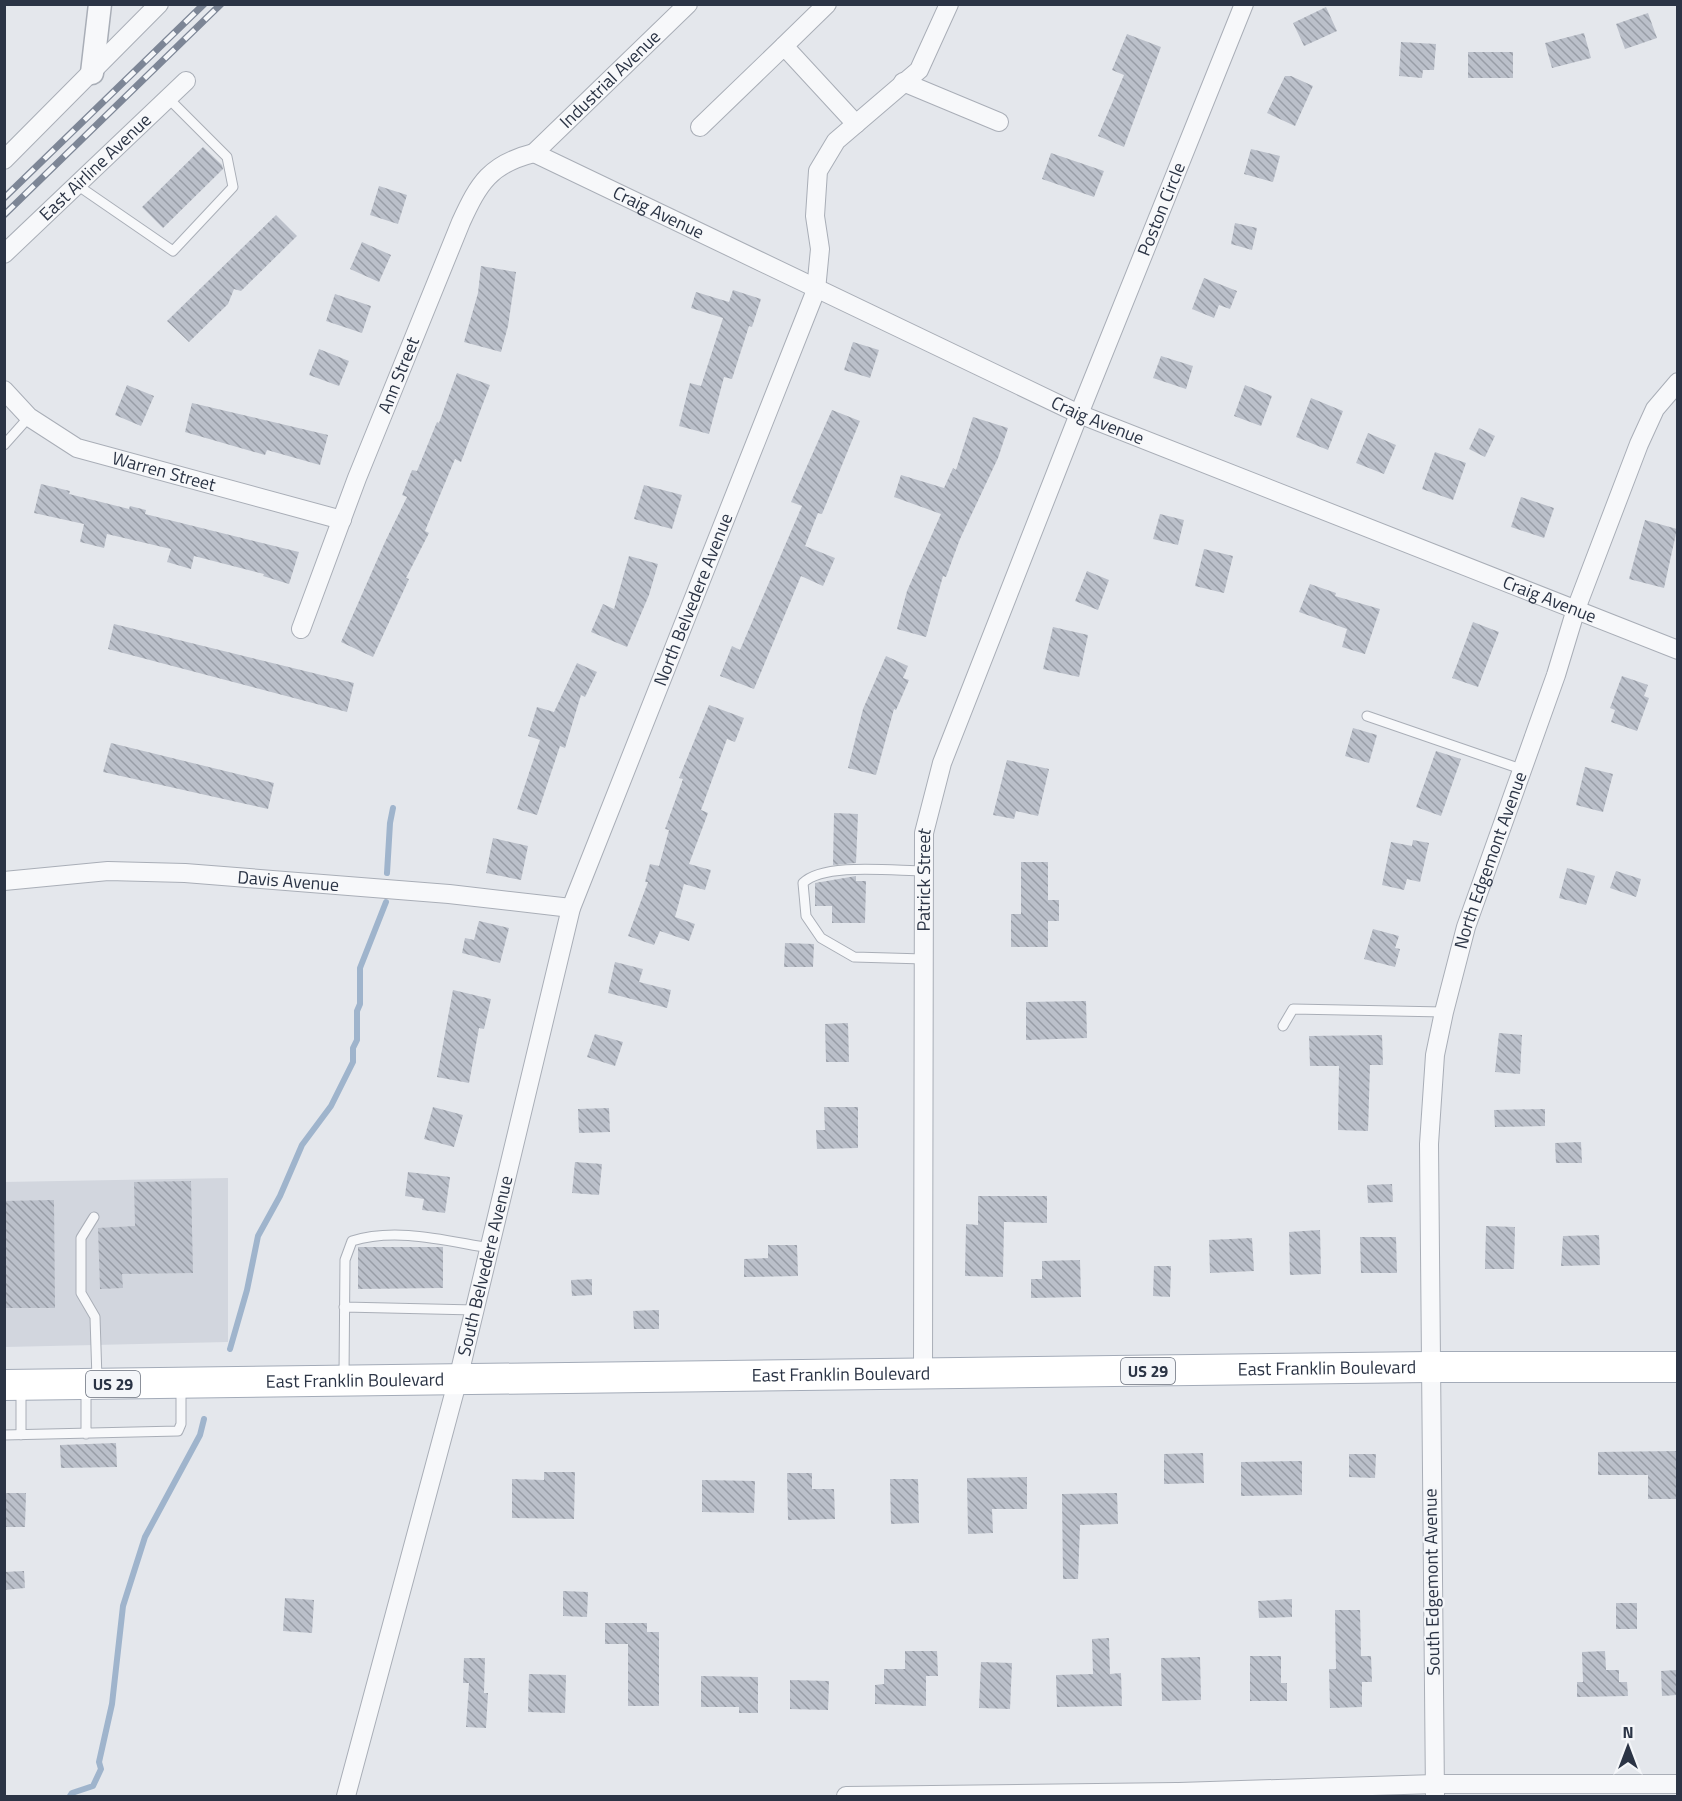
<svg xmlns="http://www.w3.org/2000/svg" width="1682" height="1801" viewBox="0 0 1682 1801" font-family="'Titillium Web',sans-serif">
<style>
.built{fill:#d2d6de}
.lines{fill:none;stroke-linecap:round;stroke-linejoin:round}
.stream{stroke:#9fb4cc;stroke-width:6}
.building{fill:url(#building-back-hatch)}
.service-casing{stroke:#a9aeb7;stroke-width:11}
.minor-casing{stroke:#a9aeb7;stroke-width:20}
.tertiary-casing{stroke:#a9aeb7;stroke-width:25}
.primary-casing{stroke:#a3abb8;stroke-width:32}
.service{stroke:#f7f8fa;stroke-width:9}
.minor{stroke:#f7f8fa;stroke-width:18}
.tertiary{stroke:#f7f8fa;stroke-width:22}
.primary{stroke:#fff;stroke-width:30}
.rail-casing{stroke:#7d8696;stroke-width:7}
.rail{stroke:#f4f6f9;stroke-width:4.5;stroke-dasharray:14;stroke-linecap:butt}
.labels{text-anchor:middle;stroke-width:4.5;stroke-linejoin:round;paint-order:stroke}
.shield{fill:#f4f6f9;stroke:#676e7b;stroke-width:1.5}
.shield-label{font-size:16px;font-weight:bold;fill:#2b3445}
.street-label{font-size:18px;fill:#2b3445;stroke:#f4f6f9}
</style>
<defs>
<pattern id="building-back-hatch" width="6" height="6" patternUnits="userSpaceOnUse" patternTransform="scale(1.5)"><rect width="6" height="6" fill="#bbc0ca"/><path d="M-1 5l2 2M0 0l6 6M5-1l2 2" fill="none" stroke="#989da6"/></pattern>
</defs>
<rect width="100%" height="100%" fill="#e4e7ec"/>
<path class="built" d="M228 1178V1342L5 1347 4 1182Z"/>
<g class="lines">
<path class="stream" d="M387 873 390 823 393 808
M230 1349 247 1290 258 1236 280 1196 302 1145 331 1106 353 1062V1048L357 1040V1011L360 1004V968L386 902
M70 1796 72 1793 93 1786 101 1769 99 1762 112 1704 123 1606 145 1537 200 1435 204 1419"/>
</g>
<path class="building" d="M1326 7 1337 31 1304 46 1293 23Z
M1648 13 1657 38 1625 49 1616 24Z
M1584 33 1591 58 1552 68 1545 43Z
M1127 34 1161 47 1124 147 1098 136 1124 75 1112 70Z
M1401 42 1436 44 1434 70H1423L1422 78 1399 76Z
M1468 52H1513V78H1468Z
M1285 76H1291L1313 86 1295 126 1267 113Z
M203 147 222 165 223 169 163 228 142 207Z
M1251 149 1280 156 1273 182 1244 174Z
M1051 153 1104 171 1094 197 1042 179Z
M379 186 407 195 398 224 370 215Z
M276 215 297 236 241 291 234 289 228 304 189 342 167 321Z
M1235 223 1257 228 1252 250 1231 244Z
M362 242 391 255 379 282 350 269Z
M481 266 516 272 508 326 501 352 464 342 478 293Z
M1204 278 1237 291 1230 309 1219 305 1214 318 1192 309Z
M733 290 761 299 752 327 749 326 732 379 724 377 709 434 679 426 690 383 701 386 723 318 691 308 696 292 729 302Z
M335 294 371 306 362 333 326 321Z
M853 342 879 350 870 378 844 370Z
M319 349 349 361 339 386 309 375Z
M1161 356 1193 366 1186 389 1153 378Z
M457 373 490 385 461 462 455 459 425 531 429 533 406 578 409 579 373 657 341 642 385 542 407 497 402 495 412 470 417 471 437 422 439 423Z
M127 385 154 396 141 426 115 415Z
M1245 385 1272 396 1261 426 1234 416Z
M1311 398 1343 411 1328 450 1296 437Z
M192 403 328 435 320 465 267 450 265 455 185 432Z
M832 410 860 421 822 514 818 513 805 546 835 558 823 586 801 576 754 689 720 676 732 646 740 650 802 506 791 502Z
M973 417 1008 428 998 458 960 539 946 577 943 576 926 637 897 629 907 591 941 514 894 497 901 475 944 488 953 468 956 470Z
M1479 428 1495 436 1485 457 1469 449Z
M1368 433 1396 445 1384 474 1356 463Z
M1435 452 1466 463 1453 500 1422 489Z
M41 484 70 491 69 494 129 509 130 506 146 510 145 514 299 552 289 584 263 576 264 574 194 556 191 569 167 562 171 549 107 534 104 548 80 542 84 524 34 513Z
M644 485 682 495 672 529 634 519Z
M1521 497 1554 508 1544 538 1511 527Z
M1160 514 1184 520 1178 545 1153 539Z
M1645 520 1677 529 1664 588 1629 579Z
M1204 549 1233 556 1224 593 1195 586Z
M629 556 658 564 649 595 627 647 591 632 603 604 614 609Z
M1087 571 1109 580 1098 610 1075 601Z
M1310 584 1336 593 1335 596 1380 609 1365 654 1342 647 1347 629 1299 612Z
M1473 622 1499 632 1478 687 1452 678Z
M114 624 354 683 347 712 108 649Z
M1053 627 1088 635 1079 677 1043 669Z
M886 656 908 666 903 678 909 680 896 710 894 709 876 775 848 768 863 709Z
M577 663 597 672 585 697 581 695 565 748 560 746 537 815 517 809 540 740 528 736 537 707 554 712Z
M1622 676 1648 685 1644 696 1649 698 1637 731 1611 722 1615 710 1610 708Z
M709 705 744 718 735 742 727 739 701 810 708 813 689 864 711 870 705 890 684 884 675 917 695 924 689 941 660 931 654 945 628 936 648 882H645L650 864 659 866 669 830 665 829 683 779 679 778Z
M1353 728 1377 735 1369 763 1345 756Z
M111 743 274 783 268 809 103 772Z
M1436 751 1461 759 1441 816 1416 807Z
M1007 760 1049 769 1038 816 1016 811 1014 819 993 815Z
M1585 767 1613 774 1603 812 1576 805Z
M834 813 858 814 856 863 833 865Z
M493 838 528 846 521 880 486 873Z
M1413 840 1429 843 1420 882 1407 879 1404 890 1382 885 1391 842 1412 846Z
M1021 862H1048V900H1059V921H1048V947H1011V914H1021Z
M1567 868 1595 876 1586 905 1559 898Z
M1616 871 1641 879 1636 897 1610 888Z
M856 876V881H866L865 923H832V906H815V883Z
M479 921 509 928 500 963 462 953 465 938 474 940Z
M1373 929 1399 936 1395 948 1400 949 1395 967 1364 959Z
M785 943 814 944 813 967H784Z
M615 962 643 969 639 982 671 990 667 1008 608 993Z
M453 990 491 999 484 1029 479 1028 469 1083 437 1077Z
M1086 1001 1087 1038 1026 1040V1002Z
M848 1023 849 1062H826L825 1024Z
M1499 1033 1522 1035 1520 1074 1495 1072Z
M595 1034 623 1042 615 1066 587 1057Z
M1382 1035 1383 1065H1370L1368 1131 1338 1130 1339 1066H1310L1309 1036Z
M433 1107 463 1115 454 1147 424 1139Z
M824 1107H858V1148L817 1149 816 1130H825Z
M609 1108 610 1132 579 1133 578 1109Z
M1545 1109V1126L1495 1127 1494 1110Z
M1581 1142 1582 1163H1556L1555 1143Z
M575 1162 602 1164 599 1195 572 1193Z
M408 1172 450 1177 445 1213 422 1210 424 1199 405 1196Z
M191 1181 193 1273 122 1274 123 1288 100 1289 98 1228 135 1226 134 1182Z
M1392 1184 1393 1202 1368 1203 1367 1185Z
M978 1196H1047V1223L1004 1222 1003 1277 965 1276 966 1224 978 1225Z
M54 1200 55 1308H4V1201Z
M1486 1226 1515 1227 1514 1269H1485Z
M1320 1230 1321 1274 1290 1275 1289 1232Z
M1599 1235 1600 1265 1561 1266 1563 1236Z
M1360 1237H1396L1397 1273H1361Z
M1252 1238 1254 1271 1210 1273 1209 1240Z
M768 1245H797L798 1276 744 1277V1259L768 1258Z
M358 1247H443V1288L358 1289Z
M1080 1260 1081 1297 1031 1298V1279H1042V1261Z
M1154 1266H1171L1170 1297 1153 1296Z
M592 1279V1295L572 1296 571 1280Z
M659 1310V1329H634L633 1311Z
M116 1443 117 1467 61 1468 60 1445Z
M1677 1451V1499H1648V1475H1598V1452Z
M1203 1453 1204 1483 1164 1484V1454Z
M1349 1454H1376L1375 1478 1349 1477Z
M1302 1461V1495L1241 1496V1462Z
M544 1472H575L574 1519 512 1518V1479L544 1480Z
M787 1473H812V1489H834L835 1519 788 1520Z
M1027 1477V1509H992L993 1533 968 1534 967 1478Z
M890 1479H918L919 1523 891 1524Z
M702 1480 755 1481 754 1513 702 1512Z
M4 1493H26L25 1527H4Z
M1117 1493 1118 1524 1080 1525 1078 1579H1063L1062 1494Z
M24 1571 25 1588 4 1590V1572Z
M563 1591 588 1592 587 1617 563 1616Z
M285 1598 314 1600 312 1633 283 1631Z
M1292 1599V1617L1259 1618 1258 1601Z
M1616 1603H1637V1629H1616Z
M1335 1610H1360L1361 1656H1371L1372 1682H1362V1707L1330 1708 1329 1669H1336Z
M605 1623H647V1632H659V1706H628V1644H605Z
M1109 1638 1110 1674 1121 1673 1122 1706 1057 1707 1056 1675 1093 1674 1092 1639Z
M905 1651H937L938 1676H926V1706L875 1704V1685L884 1684V1669H905Z
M1605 1651 1606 1670H1619V1682H1627L1628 1696 1577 1697V1682H1583L1582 1652Z
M1250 1656H1281V1683H1287V1701H1250Z
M1200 1657 1201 1700 1162 1701 1161 1658Z
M464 1658H485L484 1693H488L486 1728 466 1727 469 1683H463Z
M981 1662 1012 1663 1010 1709 979 1708Z
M1677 1670V1695L1662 1696 1661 1671Z
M529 1674 566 1675 565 1713 528 1712Z
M701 1676 758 1677V1713H739V1707H701Z
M790 1680 829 1681 828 1710 790 1709Z"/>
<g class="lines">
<defs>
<path id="service" d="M77 185 173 251 233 187 227 157 168 98
M4 445 29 417
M1367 716 1521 769
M924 959 854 957 821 938 806 916 803 883C824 862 895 871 924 871
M1283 1026 1293 1009 1444 1012
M94 1217 81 1238V1293L95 1317 97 1379
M344 1307 475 1310
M344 1376 345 1260 352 1241C396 1227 446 1241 490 1248
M86 1387V1434
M21 1388V1435
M4 1435 178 1431 181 1424V1386"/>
<g id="minor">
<path d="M784 46 827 4"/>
<path d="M903 82 999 122"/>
<path d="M700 127 784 46 856 124"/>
<path id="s1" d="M534 153 1079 414 1678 650"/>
<path id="s2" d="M534 153 688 4"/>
<path d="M4 160 159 4"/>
<path id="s3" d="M4 254 186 81"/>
<path id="s4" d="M4 390 29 417 77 448 342 520"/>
<path id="s5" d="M301 629 357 478 461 222C479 183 490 164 534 153"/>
<path id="s6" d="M4 881 108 871 185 873 449 894 571 908"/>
<path id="s7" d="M923 1374 924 833 942 763 1079 414 1244 4"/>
<path id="s8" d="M346 1796 458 1379 571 908 816 290 820 249 815 216 818 171 836 141 919 70 949 4"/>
<path d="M846 1796 1177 1792"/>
<path d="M1166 1796 1179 1792 1435 1784H1678"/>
<path id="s9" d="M1435 1796 1429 1144 1435 1055 1444 1012 1466 927 1556 675 1576 609 1639 444 1655 409 1678 382"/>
</g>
<path id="tertiary" d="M92 73 100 4"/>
<g id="primary">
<path id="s10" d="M4 1385 1429 1367H1678"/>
</g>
</defs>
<use href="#service" class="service-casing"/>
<use href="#minor" class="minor-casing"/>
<use href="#tertiary" class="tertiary-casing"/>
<use href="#primary" class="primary-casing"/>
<use href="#service" class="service"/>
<use href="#minor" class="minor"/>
<use href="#tertiary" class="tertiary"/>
<use href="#primary" class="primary"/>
<defs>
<path id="rail" d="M4 198 204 4
M4 215 221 4"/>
</defs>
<use href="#rail" class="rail-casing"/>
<use href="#rail" class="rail"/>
</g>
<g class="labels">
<g class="shield">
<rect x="1121" y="1358" width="54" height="26" rx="4.5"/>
<rect x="86" y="1371" width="54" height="26" rx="4.5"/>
</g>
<g class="shield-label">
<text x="1148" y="1377">US 29</text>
<text x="113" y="1390">US 29</text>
</g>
<g class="street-label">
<text dy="6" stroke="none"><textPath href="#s2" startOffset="106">Industrial Avenue</textPath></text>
<text dy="6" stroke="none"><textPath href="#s3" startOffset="126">East Airline Avenue</textPath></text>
<text dy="6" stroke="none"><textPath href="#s7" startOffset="1209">Poston Circle</textPath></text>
<text dy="6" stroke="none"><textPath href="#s1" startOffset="138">Craig Avenue</textPath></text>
<text dy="6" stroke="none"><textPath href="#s5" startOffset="272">Ann Street</textPath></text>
<text dy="6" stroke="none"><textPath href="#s1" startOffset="624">Craig Avenue</textPath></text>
<text dy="6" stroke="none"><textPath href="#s4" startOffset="184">Warren Street</textPath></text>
<text dy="6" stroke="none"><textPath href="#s8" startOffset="1248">North Belvedere Avenue</textPath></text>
<text dy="6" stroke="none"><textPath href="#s1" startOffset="1110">Craig Avenue</textPath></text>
<text dy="6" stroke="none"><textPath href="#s9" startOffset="944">North Edgemont Avenue</textPath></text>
<text dy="6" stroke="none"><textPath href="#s7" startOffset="494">Patrick Street</textPath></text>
<text dy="6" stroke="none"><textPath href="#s6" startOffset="285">Davis Avenue</textPath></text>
<text dy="6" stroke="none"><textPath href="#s8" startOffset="548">South Belvedere Avenue</textPath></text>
<text dy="6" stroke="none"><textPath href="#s10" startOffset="1323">East Franklin Boulevard</textPath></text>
<text dy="6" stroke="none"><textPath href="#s10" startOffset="837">East Franklin Boulevard</textPath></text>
<text dy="6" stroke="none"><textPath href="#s10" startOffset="351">East Franklin Boulevard</textPath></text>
<text transform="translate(1432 1582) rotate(-91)" y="6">South Edgemont Avenue</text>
</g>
</g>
<rect width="1682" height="1801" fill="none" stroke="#2b3445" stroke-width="12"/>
<g transform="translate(1628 1747)" stroke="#f4f6f9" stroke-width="4.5" paint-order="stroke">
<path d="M0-4.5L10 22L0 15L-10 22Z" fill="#2b3445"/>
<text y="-9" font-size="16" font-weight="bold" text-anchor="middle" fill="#2b3445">N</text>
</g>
</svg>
